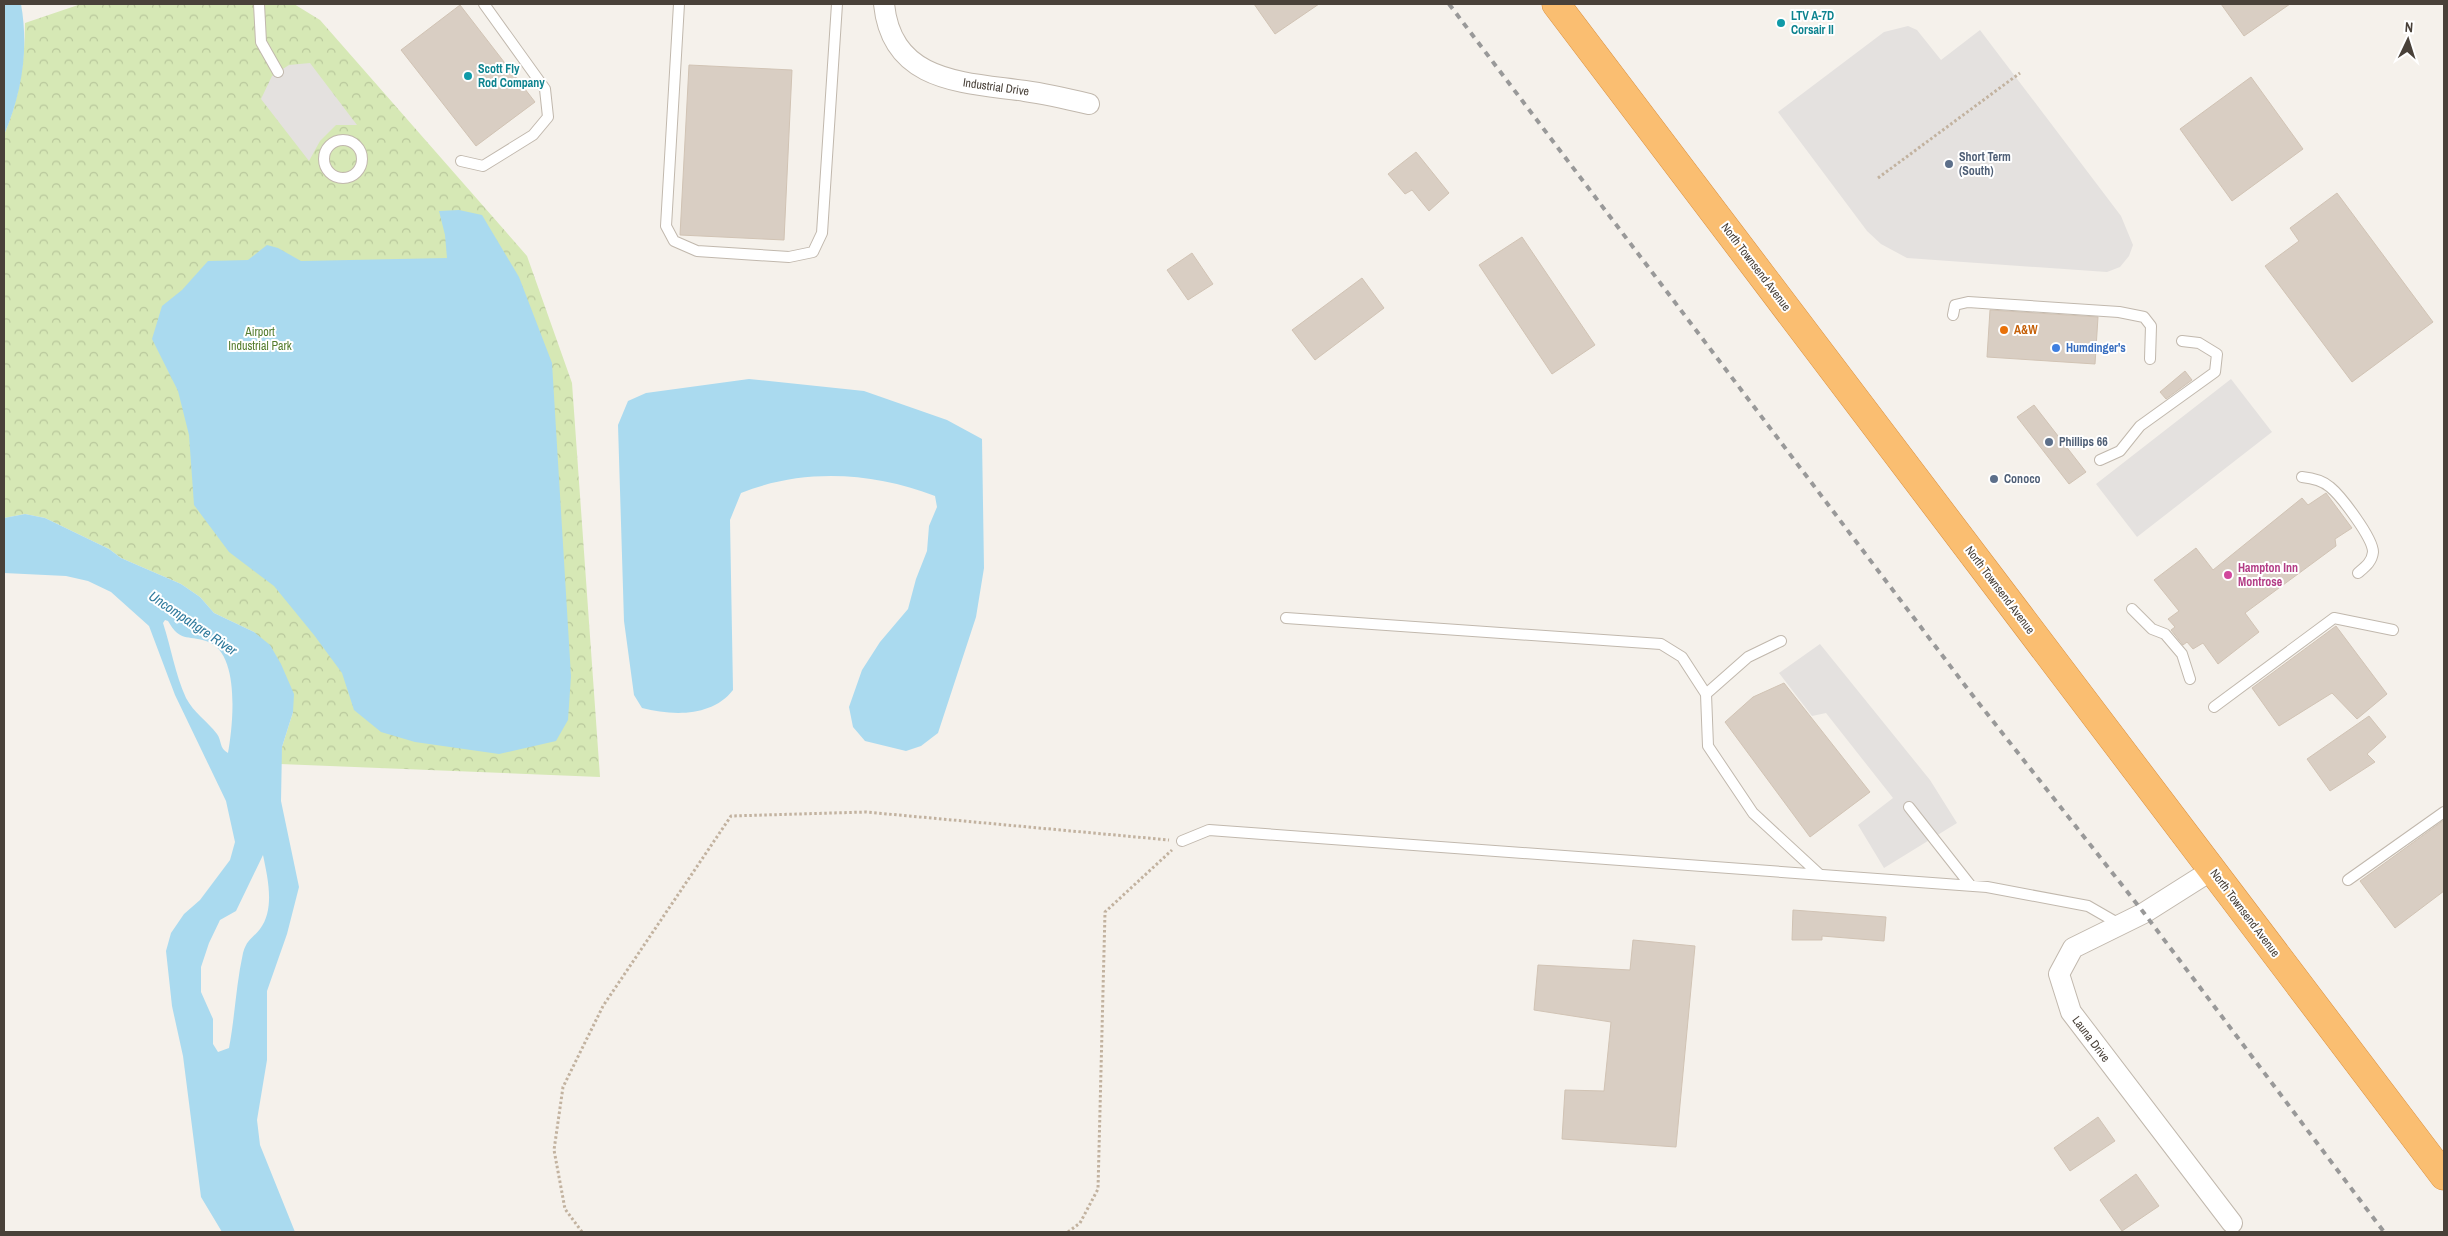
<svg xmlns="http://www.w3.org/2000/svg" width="2448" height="1236" viewBox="0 0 2448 1236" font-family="'Archivo Narrow',sans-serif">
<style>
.park{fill:url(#park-crowns)}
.parking{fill:#e4e1df}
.water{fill:#aadaef;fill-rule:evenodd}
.building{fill:#d9cec3;stroke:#d1c3b4}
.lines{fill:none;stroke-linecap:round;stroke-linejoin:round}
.lane-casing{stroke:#c1b8ad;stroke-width:12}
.street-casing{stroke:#c1b8ad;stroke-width:22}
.highway-casing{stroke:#da9140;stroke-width:29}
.path{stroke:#c2b29f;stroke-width:3;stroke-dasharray:2.5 2.5;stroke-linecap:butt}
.lane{stroke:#fff;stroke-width:10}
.street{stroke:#fff;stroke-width:20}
.highway{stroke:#fabe71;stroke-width:28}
.rail{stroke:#999;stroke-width:4;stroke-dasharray:6 6;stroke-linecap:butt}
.culture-dot{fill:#0f9aa8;stroke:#fff;stroke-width:2}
.service-dot{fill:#5c6f8a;stroke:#fff;stroke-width:2}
.food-dot{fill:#e8710a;stroke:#fff;stroke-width:2}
.shop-dot{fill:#3f7fe0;stroke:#fff;stroke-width:2}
.hotel-dot{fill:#d1479c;stroke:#fff;stroke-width:2}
.labels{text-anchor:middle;stroke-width:4;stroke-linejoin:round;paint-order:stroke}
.culture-label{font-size:12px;font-weight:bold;fill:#0d838f;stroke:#fff;text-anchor:start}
.street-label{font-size:12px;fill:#494139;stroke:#fff}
.service-label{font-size:12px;font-weight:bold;fill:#4e5e75;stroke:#fff;text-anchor:start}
.food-label{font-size:12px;font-weight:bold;fill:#c56008;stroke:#fff;text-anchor:start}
.park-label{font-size:12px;fill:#527b2c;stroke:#fff}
.shop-label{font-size:12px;font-weight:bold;fill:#366cbe;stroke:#fff;text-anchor:start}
.hotel-label{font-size:12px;font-weight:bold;fill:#b23c85;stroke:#fff;text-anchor:start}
.water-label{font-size:14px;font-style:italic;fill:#2e799c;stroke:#fff}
</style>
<defs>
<pattern id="park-crowns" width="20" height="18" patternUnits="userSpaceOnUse" patternTransform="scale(1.25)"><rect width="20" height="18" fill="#d6e8b5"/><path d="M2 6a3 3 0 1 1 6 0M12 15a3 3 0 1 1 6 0" fill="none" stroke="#b9c89c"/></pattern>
</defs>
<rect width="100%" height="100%" fill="#f5f1eb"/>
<path class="park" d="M81 4H294L320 20 527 256 572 383 600 777 280 764 282 747 293 712 254 632 214 613 200 597 181 584 121 558 109 549 45 518 25 514 4 518V135C19 100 25 62 25 23Z"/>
<path class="parking" d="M1908 26 1917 30 1941 60 1980 30 2121 216 2133 245 2129 256 2120 267 2107 272 1907 258 1881 244 1867 231 1778 112 1884 32Z
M310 63 357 125H336L320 141 309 161 261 99 272 76 289 65Z
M2231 379 2272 432 2137 537 2096 484Z
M1820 644 1930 780 1957 823 1884 868 1858 825 1893 798 1826 713 1812 716 1779 673Z"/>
<path class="water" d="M4 4H21C29 49 22 93 4 135Z
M459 210 482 215 519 277 552 363 571 676 568 720 556 741 499 754 415 742 381 732 354 710 342 673 314 635 274 586 229 552 194 505 189 435 178 391 152 339 162 306 182 290 208 261 248 260 267 245 278 248 301 261 447 258 445 235 439 211Z
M749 379 864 391 947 420 982 439 984 568 976 617 938 733 921 746 906 751 865 741 853 727 849 707 862 670 880 642 908 609 916 579 927 551 929 526 937 507 935 496C873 472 803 468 741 493L730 520 733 690C712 717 673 716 642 708L634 695 624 621 618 425 628 401 646 393Z
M25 514 45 518 109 549 121 558 181 584 200 597 214 613 254 632 270 645 281 664 294 694 293 712 282 747 281 801 299 887 287 934 267 991V1060L257 1120 260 1145 295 1232H222L201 1197 183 1056 172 1006 166 951 171 933 184 914 200 900 230 860 235 842 226 801 175 695 149 626 111 592 88 581 66 576 4 573V518ZM165 620 168 621C180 642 187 635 206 641 241 651 233 726 228 753 219 748 222 741 217 734 207 721 194 713 186 698 175 674 171 647 163 623ZM263 855C268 879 275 909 260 929 252 939 247 939 243 953 236 985 235 1016 229 1048L218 1052 213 1044V1019L201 992V967L209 943 220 920 236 911Z"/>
<path class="building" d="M1254 4H1319L1275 34Z
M2221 4H2290L2244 36Z
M460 5 535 102 476 146 401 50Z
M689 65 792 70 784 240 680 235Z
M2251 77 2303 149 2232 201 2180 129Z
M1416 152 1449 193 1429 211 1412 190 1405 194 1388 174Z
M2337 193 2433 322 2352 382 2265 266 2299 241 2290 228Z
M1522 237 1595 345 1552 374 1479 265Z
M1192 253 1213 284 1188 300 1167 270Z
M1362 278 1384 308 1315 360 1292 330Z
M1990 310 2098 317 2095 364 1987 357Z
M2185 371 2192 380 2166 399 2160 392Z
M2034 405 2086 472 2069 484 2017 417Z
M2326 493 2352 528 2335 539 2336 546 2245 613 2259 632 2218 664 2203 643 2193 649 2187 642 2183 645 2171 630 2175 627 2168 619 2179 611 2154 580 2196 548 2213 570 2302 498 2308 505Z
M2336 626 2387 694 2357 719 2332 693 2279 726 2252 688Z
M1784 683 1870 792 1810 837 1725 722 1753 697Z
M2369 716 2386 737 2367 754 2375 762 2330 791 2307 759Z
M2444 820V891L2395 928 2360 881Z
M1793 910 1886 917 1884 941 1822 936V940H1792Z
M1633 940 1695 946 1676 1147 1562 1139 1565 1090 1604 1091 1611 1022 1534 1010 1538 965 1630 970Z
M2098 1117 2115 1141 2070 1171 2054 1148Z
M2136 1174 2159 1206 2122 1231 2100 1200Z"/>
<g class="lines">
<defs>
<path id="lane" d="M259 4 261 42 278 72
M679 4 666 226 674 241 697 251 789 257 813 252 822 233 837 4
M324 159a19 19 0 1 1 38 0a19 19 0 1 1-38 0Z
M461 161 483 166 533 135 548 117 545 89 484 4
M1953 315 1955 305 1968 302 2119 312 2144 317 2151 326 2150 359
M2100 460 2120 451 2140 426 2215 372 2217 354 2199 343 2182 341
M2302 477C2312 478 2322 480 2330 487 2341 496 2373 538 2373 552 2372 562 2365 567 2358 573
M2132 609 2152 629 2165 634 2182 654 2190 679
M1286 618 1661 644 1682 657 1706 694 1708 746 1753 813 1819 874
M1706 694 1748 657 1781 641
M2214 707 2334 618 2393 630
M1909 807 1971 886
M1182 841 1209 830 1987 887 2088 906 2121 925
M2348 880 2444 812"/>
<path id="street" d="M884 4C892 83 963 82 1025 91 1046 94 1068 99 1089 104
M2212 870 2144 913 2073 948 2059 974 2071 1012 2232 1223"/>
<path id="highway" d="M1556 4 2444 1176"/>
</defs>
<use href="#lane" class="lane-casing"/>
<use href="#street" class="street-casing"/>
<use href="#highway" class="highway-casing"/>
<path class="path" d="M1878 178 2020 73
M582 1232 565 1209 554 1150 563 1087 603 1006 731 816 866 812 1169 840
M1068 1232 1080 1223 1098 1189 1105 912 1172 850"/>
<use href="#lane" class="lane"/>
<use href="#street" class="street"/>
<use href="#highway" class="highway"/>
<path class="rail" d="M1449 4 1970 692 2144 913 2384 1232"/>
</g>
<g class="culture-dot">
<circle cx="1781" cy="23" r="5"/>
<circle cx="468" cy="76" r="5"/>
</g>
<g class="service-dot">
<circle cx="1949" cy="164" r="5"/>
<circle cx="2049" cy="442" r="5"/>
<circle cx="1994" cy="479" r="5"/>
</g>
<circle class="food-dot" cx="2004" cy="330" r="5"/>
<circle class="shop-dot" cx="2056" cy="348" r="5"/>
<circle class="hotel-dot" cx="2228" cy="575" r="5"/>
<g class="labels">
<g class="culture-label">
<text x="1791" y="20">LTV A-7D<tspan x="1791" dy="14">Corsair II</tspan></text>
<text x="478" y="73">Scott Fly<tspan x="478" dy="14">Rod Company</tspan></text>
</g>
<g class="street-label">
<text transform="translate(996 87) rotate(8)" y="4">Industrial Drive</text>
<text transform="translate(1756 267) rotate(53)" y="4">North Townsend Avenue</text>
<text transform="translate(2000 590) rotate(53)" y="4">North Townsend Avenue</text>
<text transform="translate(2245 913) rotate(53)" y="4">North Townsend Avenue</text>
<text transform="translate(2091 1039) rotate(53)" y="4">Launa Drive</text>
</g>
<g class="service-label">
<text x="1959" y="161">Short Term<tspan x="1959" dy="14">(South)</tspan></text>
<text x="2059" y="446">Phillips 66</text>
<text x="2004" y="483">Conoco</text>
</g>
<g class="food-label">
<text x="2014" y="334">A&amp;W</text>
</g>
<g class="park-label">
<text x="260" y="336">Airport<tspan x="260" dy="14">Industrial Park</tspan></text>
</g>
<g class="shop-label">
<text x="2066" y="352">Humdinger's</text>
</g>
<g class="hotel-label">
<text x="2238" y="572">Hampton Inn<tspan x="2238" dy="14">Montrose</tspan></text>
</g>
<g class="water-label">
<text transform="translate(193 623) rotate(34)" y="5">Uncompahgre River</text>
</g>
</g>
<rect width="2448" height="1236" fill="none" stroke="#494139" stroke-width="10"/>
<g transform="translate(2408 40) rotate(4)" stroke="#ffffff" stroke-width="4" paint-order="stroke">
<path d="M0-4L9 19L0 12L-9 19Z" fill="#494139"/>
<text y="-8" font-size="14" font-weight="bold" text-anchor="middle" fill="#494139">N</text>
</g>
</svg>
